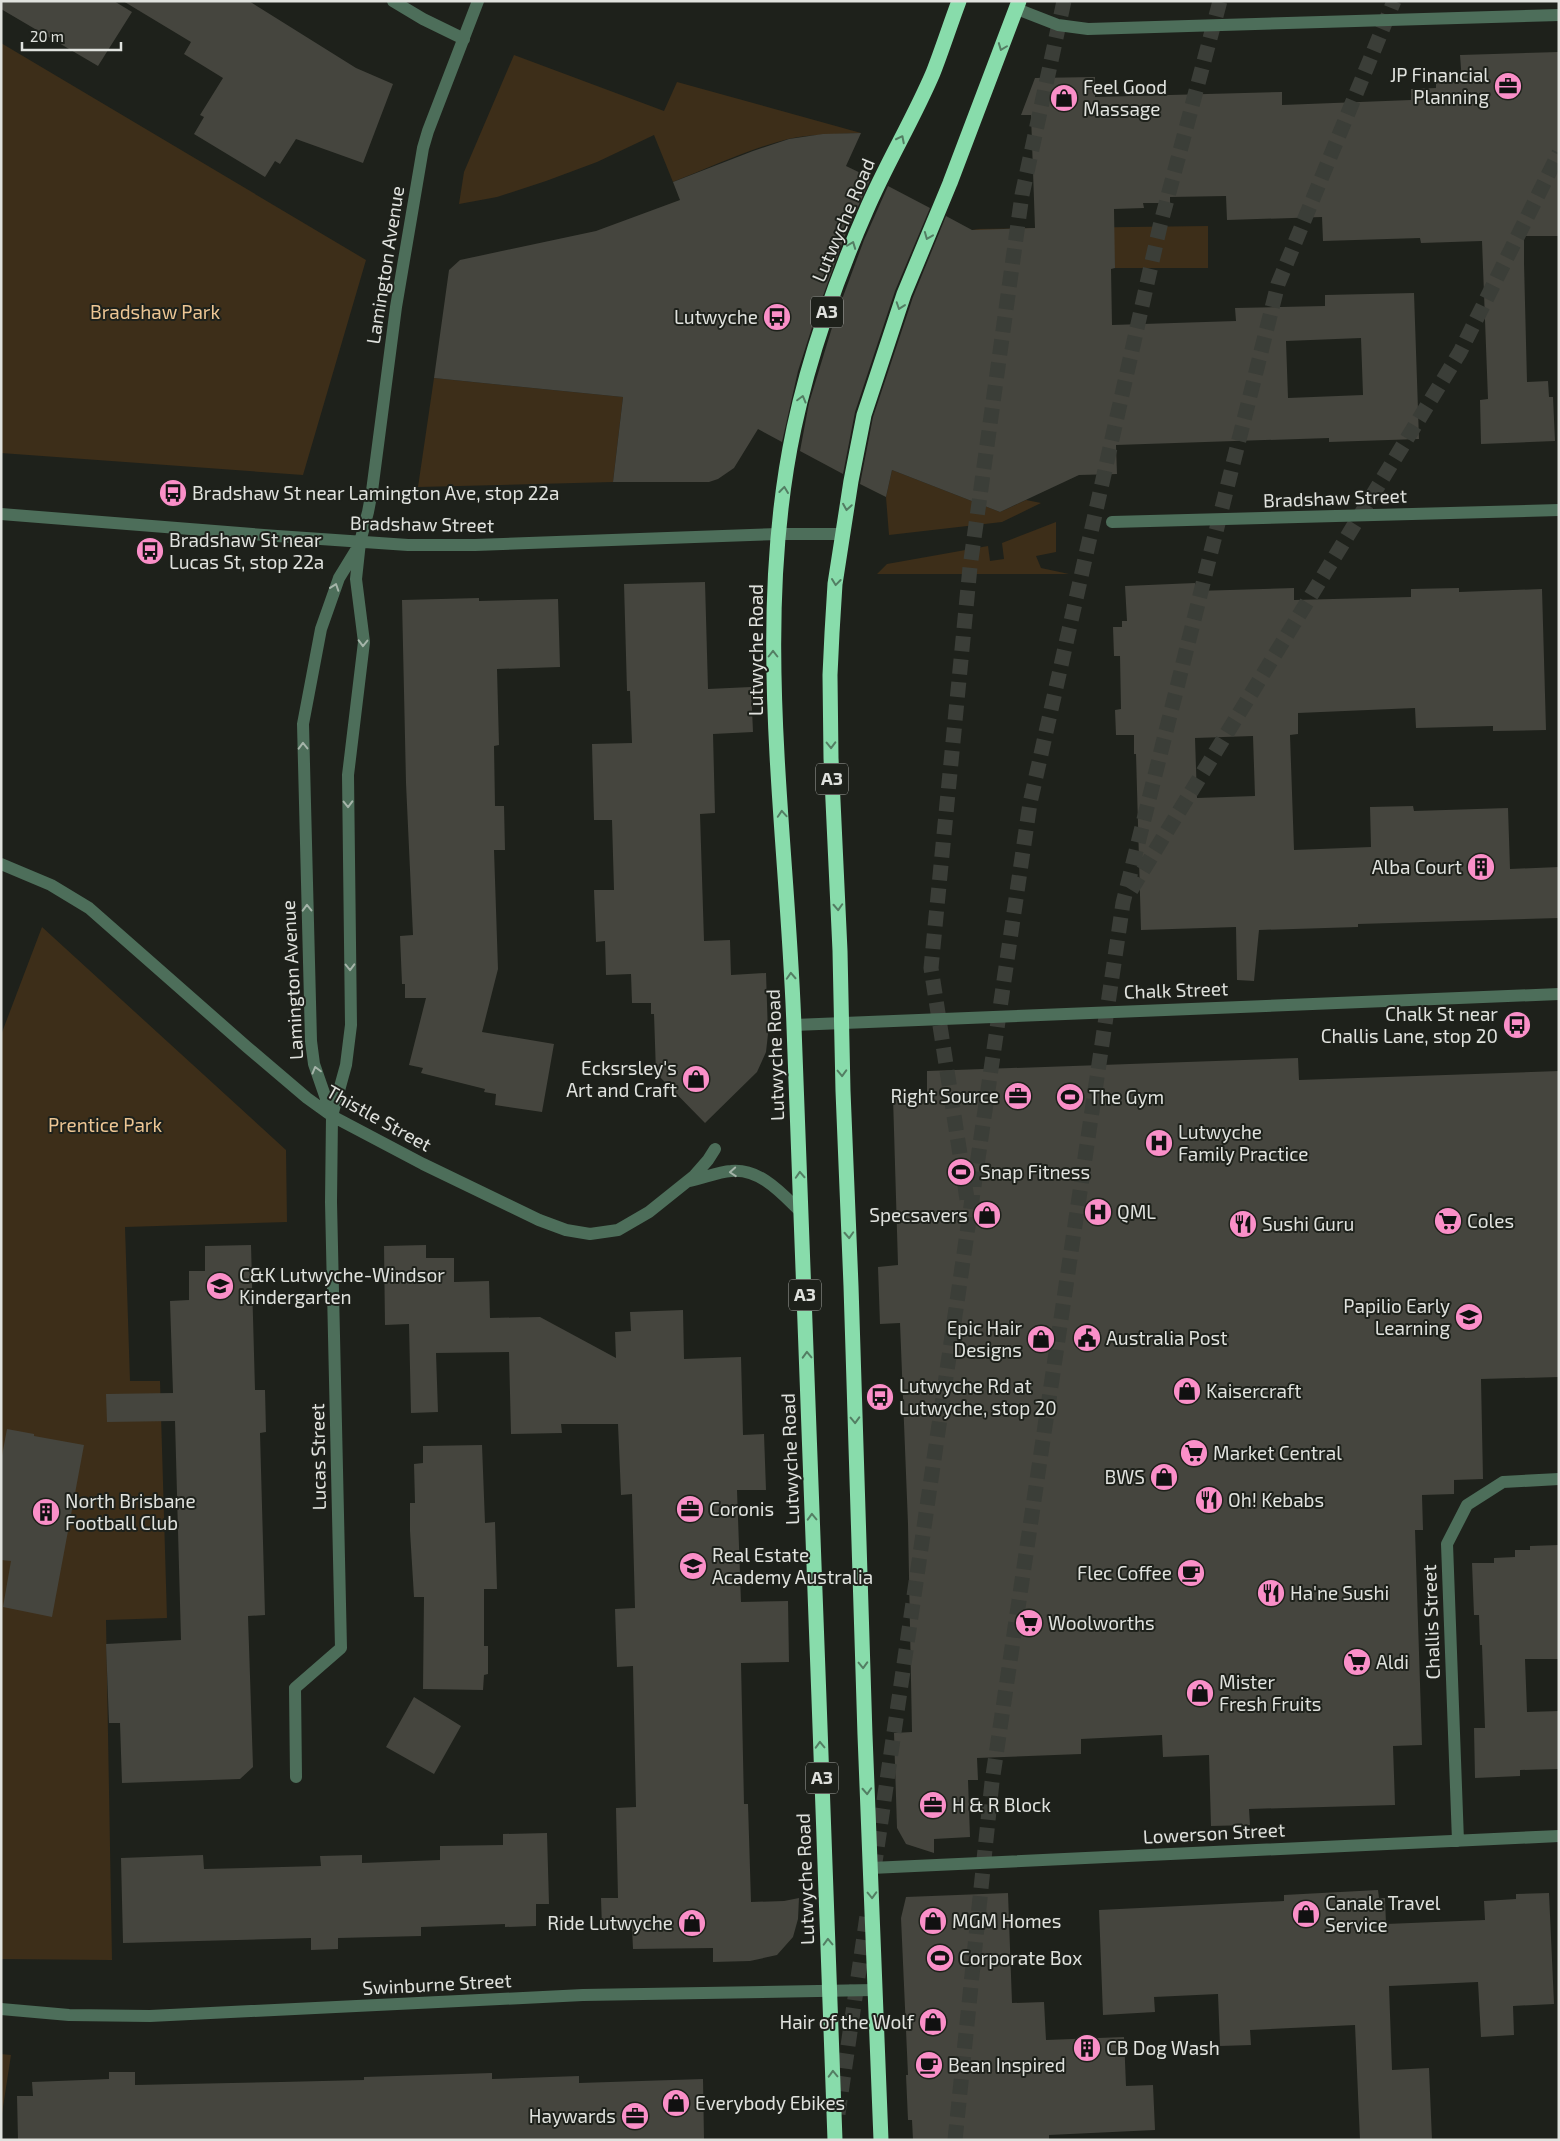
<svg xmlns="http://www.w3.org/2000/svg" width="1560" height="2141" viewBox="0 0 1560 2141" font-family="'Exo 2',sans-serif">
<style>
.green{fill:#3d2e19}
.building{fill:#45453e;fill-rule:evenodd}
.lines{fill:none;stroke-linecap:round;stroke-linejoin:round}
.highway-tunnel{stroke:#3b3e38;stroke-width:15;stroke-dasharray:15 8;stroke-linecap:butt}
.minor{stroke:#4d6e5a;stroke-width:12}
.highway{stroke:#88dcab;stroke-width:15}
.oneway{stroke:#537e63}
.oneway2{stroke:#a5b4a9}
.labels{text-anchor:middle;stroke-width:4;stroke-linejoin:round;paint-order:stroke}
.shield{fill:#1e211b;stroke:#a6a8a4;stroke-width:1}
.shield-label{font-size:18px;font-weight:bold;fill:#e0e2de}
.poi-label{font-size:19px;fill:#e0e2de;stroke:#1e211b;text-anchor:start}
.street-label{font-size:19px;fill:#e0e2de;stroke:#1e211b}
.park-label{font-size:19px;fill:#edc694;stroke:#1e211b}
</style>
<rect width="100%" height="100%" fill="#1e211b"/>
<path class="green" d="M1 43 366 260 303 475 1 453Z
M514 55 664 111 677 82 861 133C837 134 812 134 788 139 749 149 711 167 673 182L654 135 597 162 546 181 497 197 459 204 464 172Z
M1208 226V268H1115L1113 234 1083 244 972 229Z
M434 378 623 397 613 482 418 487Z
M892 470 1000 512 1026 500 1041 503 1002 522 889 535 886 497Z
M1056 522V552L1036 556 1041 568 1069 574H877L887 564 988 546 990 561 1004 559 1002 543Z
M42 927 286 1150 287 1222 125 1227 130 1381H160L167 1618 106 1620 112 1960 1 1959V1035Z
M1 2054 11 2055 1 2120Z"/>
<path class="building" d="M1 1H114L132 12 98 66 1 9Z
M123 1H249L356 68 393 84 363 163 296 139 280 164 275 161 265 177 194 134 204 117 200 115 223 78 184 54 191 42Z
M1559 52V236H1524V263L1527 382 1548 381 1549 397H1553L1555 441 1481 444 1480 400 1488 399 1482 241 1421 243 1420 238 1323 241 1322 217 1227 220 1226 196 1170 197V203H1143L1144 208 1114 209 1115 268 1111 269 1112 325 1236 321 1235 308 1325 306V295L1414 293 1419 439 1329 442V438L1116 445 1117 474 1079 475 1000 512 892 470 886 497 860 484 873 417 913 297 946 216 972 230 1035 228 1031 115H1021L1035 78 1095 77V97L1282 92V105L1411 100V89L1436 88V83L1462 82 1460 55ZM1361 338 1363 395 1288 398 1286 341Z
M861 133 846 166 871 178 846 233 816 315 798 371 782 442 758 429 734 468 718 479 709 482H613L623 397 434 378 449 270 460 260 596 231 680 200 673 182 753 151 789 139 823 134Z
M888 186 930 208 895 291 855 412 843 474 800 451 809 403 834 321 864 240Z
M705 582 708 689 751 687 753 732 713 734 715 813 700 814 704 941 730 940 731 975 766 973 768 1034 766 1052 757 1072 705 1123 656 1073 654 1014H651V1003H632L631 974 606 975 605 941 596 942 594 890H614L612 820H594L592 744 632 743 630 691H627L624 584Z
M1195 583V591L1294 588V600L1411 597V589L1459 588V592L1542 589 1546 730 1493 731V726L1416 728 1415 708 1298 713V734L1290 735 1294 850 1371 847 1370 807 1413 806 1414 811 1508 808 1510 869 1559 867V918L1358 924V927L1259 930 1254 981 1237 980 1236 927 1141 930 1136 754H1134V735H1116L1115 710 1121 709 1120 656H1114L1113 627H1122V621H1127L1125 586ZM1253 736 1255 796 1197 798 1195 738Z
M479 598V601L558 599 560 667 497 669 499 745 494 746 495 806H504L505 850H494L498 969 482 1032 554 1044 542 1112 495 1105 496 1094 484 1092 485 1089 421 1073 423 1068 409 1065 426 998H405V984H402L400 936 413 935 406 783 402 600Z
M1298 1058 1299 1080 1559 1071V1377L1481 1379 1483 1479 1454 1480V1494L1422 1495 1423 1530H1415L1422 1745 1393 1746 1395 1805 1249 1809 1250 1825 1211 1826 1209 1755 1163 1757 1162 1735 1081 1739V1754L977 1758 978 1780H968L970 1837 934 1839V1853L906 1844 897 1828 894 1733 912 1732 908 1524 900 1323 880 1324 878 1267 898 1265 893 1097 927 1096V1071Z
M251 1245 255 1390H265L266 1432 260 1433 265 1615 248 1616 253 1767 240 1779 122 1783 120 1723H109L106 1644 181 1640 175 1421 107 1422 106 1394 173 1393 170 1301 189 1300V1271H205V1246Z
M426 1245V1258H454V1282L489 1281 490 1318 540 1317 616 1358 615 1332 631 1331 630 1312 683 1310 684 1359 741 1357 743 1435 764 1434 766 1490H737L741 1602 788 1601 789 1662 741 1663 744 1804H748L751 1902 784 1901 799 1898 798 1919 793 1937 777 1955 750 1961 713 1962V1948L633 1949 632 1927 602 1928 601 1898H618L616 1808 636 1807 633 1666 617 1667 615 1609 635 1608 632 1494 621 1495 618 1424H561L562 1433 511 1434 509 1352 436 1353 438 1412 411 1413 409 1324 385 1325 384 1246Z
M7 1429 34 1434V1436L84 1445 52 1617 3 1607 11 1561 1 1560V1461Z
M482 1445 485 1523 495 1522 497 1589H484V1646H488V1674L484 1675 483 1690 423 1689 424 1597H414L410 1531V1503H415L414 1464 423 1463V1446Z
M1559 1545V1659H1525L1527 1712 1559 1711V1769L1520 1770V1776L1475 1778 1474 1728H1485L1482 1645H1480L1479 1615H1474L1472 1563H1494V1558L1515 1557V1550H1530V1546Z
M414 1697 461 1726 434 1774 386 1747Z
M547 1833 549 1904H536V1926L505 1927V1924L421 1927V1936L338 1938V1949L311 1950V1938L123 1943 121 1858 203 1855 204 1869 321 1866 320 1856 362 1855V1863L440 1860V1846L503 1845V1834Z
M1378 1890 1379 1898H1385L1386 1924 1485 1920 1484 1901 1516 1899V1894L1549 1893 1554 2004 1513 2006 1514 2035 1481 2037 1478 1982 1389 1986 1392 2070 1429 2068 1432 2140H1360L1355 2025 1250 2030 1251 2045 1220 2046 1218 1994 1154 1997 1155 2012 1103 2015 1099 1910 1284 1901V1895Z
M1008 1893 1012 2003 1044 2002 1046 2040 1124 2037 1126 2086 1153 2085 1155 2130 1049 2135V2140H913L912 2120H908L906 2075H908L901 1918 906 1897Z
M109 2072H135V2085L281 2082 364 2080V2077L492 2073V2079L579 2076V2083L703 2079 704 2140H18L17 2096H33L32 2082 109 2079Z"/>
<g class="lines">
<path class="highway-tunnel" d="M1131 890 1460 352 1559 153
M967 1199 931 968 970 567 1022 195 1064 1
M874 1869 1030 803 1160 226 1220 1
M838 2114 868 1909
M955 2140 992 1782 1123 903 1278 284 1394 1"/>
<path class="minor" d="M393 1 423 19 464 39
M1017 9 1058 25 1088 29 1559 15
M1 514 277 536 408 545H475L779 534H843
M1112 522 1559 510
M1 864 51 885 89 908 247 1047 307 1098 332 1116 423 1164 539 1220 566 1230 590 1234 618 1230 649 1212 694 1176 708 1160 715 1149
M794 1025 1559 994
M332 1116 314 1064 311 1041 303 724 321 629 339 578 358 547
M690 1181C704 1178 718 1172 731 1171 761 1168 783 1195 802 1213
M296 1777 295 1688 341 1648 331 1202 332 1116 346 1065 351 1025 348 775 364 642 356 579 360 542 368 512 372 491 396 307 423 148 428 131 478 1
M1458 1841 1447 1544 1467 1505 1503 1482 1559 1479
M871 1868 1559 1836
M1 2009 69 2015 150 2016 583 1995 874 1990"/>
<path class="highway" d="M835 2140C821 1769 809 1398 794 1027 787 828 752 625 794 428 809 357 837 277 866 211 886 164 913 120 933 73 942 50 950 25 959 1
M881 2140 865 1735 851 1286 843 1091 840 951 831 758 830 675 832 633 835 584 851 481 864 415 904 294 950 183 1019 1"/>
</g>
<defs><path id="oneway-chevron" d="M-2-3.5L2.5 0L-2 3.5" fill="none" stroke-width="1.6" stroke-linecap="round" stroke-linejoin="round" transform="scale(1.25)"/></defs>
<g class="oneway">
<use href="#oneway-chevron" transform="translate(1002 47) rotate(111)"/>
<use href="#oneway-chevron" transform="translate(901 139) rotate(-63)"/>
<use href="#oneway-chevron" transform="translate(928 236) rotate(112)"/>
<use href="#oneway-chevron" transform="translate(852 245) rotate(-69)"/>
<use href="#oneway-chevron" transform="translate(900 306) rotate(109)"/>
<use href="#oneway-chevron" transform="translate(802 399) rotate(-75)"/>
<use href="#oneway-chevron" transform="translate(784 490) rotate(-83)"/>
<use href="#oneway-chevron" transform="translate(847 507) rotate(99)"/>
<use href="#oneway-chevron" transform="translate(836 582) rotate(97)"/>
<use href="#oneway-chevron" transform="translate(773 654) rotate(-90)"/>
<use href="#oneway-chevron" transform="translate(831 745) rotate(89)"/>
<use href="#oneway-chevron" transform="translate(782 814) rotate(-94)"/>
<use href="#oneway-chevron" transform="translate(838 907) rotate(87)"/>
<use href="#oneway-chevron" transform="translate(791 976) rotate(-93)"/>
<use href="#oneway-chevron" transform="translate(842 1073) rotate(88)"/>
<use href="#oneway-chevron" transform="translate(800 1175) rotate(-93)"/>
<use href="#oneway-chevron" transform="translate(849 1235) rotate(87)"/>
<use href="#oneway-chevron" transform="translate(807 1355) rotate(-92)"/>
<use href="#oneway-chevron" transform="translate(855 1420) rotate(88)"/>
<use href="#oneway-chevron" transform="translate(812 1517) rotate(-92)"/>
<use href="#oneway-chevron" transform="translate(863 1665) rotate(88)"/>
<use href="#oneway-chevron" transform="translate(820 1745) rotate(-92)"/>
<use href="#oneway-chevron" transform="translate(867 1791) rotate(87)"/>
<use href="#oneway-chevron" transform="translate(872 1895) rotate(88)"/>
<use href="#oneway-chevron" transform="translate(828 1942) rotate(-92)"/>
<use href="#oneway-chevron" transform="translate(833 2074) rotate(-92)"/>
</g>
<g class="oneway2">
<use href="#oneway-chevron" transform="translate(335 587) rotate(-71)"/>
<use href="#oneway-chevron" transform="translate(363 643) rotate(91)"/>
<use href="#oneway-chevron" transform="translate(303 746) rotate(-91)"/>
<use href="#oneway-chevron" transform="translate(348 804) rotate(89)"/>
<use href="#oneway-chevron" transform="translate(307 908) rotate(-91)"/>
<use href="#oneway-chevron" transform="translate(350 967) rotate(89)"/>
<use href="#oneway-chevron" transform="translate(316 1070) rotate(-105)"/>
<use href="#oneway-chevron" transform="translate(733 1172) rotate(176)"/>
</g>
<defs>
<symbol id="office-disc" viewBox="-11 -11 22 22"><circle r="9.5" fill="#fa8fc8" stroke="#1e211b"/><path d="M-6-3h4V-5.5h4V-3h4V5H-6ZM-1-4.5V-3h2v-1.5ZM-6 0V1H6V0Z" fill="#111"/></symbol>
<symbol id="shop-disc" viewBox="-11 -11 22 22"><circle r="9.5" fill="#fa8fc8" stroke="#1e211b"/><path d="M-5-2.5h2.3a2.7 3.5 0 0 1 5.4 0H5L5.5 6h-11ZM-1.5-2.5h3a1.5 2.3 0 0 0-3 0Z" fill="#111"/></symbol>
<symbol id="bus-disc" viewBox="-11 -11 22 22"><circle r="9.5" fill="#fa8fc8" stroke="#1e211b"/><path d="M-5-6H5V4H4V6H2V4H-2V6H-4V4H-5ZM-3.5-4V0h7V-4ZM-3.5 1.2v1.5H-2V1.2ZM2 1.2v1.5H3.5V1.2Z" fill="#111"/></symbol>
<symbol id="building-disc" viewBox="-11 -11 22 22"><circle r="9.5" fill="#fa8fc8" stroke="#1e211b"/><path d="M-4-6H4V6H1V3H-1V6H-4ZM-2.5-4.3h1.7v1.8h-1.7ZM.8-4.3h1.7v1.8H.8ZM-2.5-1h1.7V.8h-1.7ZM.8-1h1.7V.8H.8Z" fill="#111"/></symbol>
<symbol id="stadium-disc" viewBox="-11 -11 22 22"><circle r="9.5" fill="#fa8fc8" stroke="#1e211b"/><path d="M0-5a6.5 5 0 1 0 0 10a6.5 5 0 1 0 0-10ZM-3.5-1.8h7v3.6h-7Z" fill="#111"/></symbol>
<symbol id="hospital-disc" viewBox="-11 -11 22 22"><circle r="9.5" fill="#fa8fc8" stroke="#1e211b"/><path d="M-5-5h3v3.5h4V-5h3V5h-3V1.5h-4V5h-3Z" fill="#111"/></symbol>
<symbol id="supermarket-disc" viewBox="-11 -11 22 22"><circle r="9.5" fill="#fa8fc8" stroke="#1e211b"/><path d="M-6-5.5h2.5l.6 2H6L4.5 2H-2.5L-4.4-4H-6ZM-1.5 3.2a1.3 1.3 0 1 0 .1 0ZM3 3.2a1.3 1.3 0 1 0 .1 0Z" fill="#111"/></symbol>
<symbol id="restaurant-disc" viewBox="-11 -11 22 22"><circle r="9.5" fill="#fa8fc8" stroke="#1e211b"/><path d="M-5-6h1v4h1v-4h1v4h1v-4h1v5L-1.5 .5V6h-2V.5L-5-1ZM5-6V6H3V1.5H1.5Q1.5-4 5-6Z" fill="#111"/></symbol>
<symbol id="school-disc" viewBox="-11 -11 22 22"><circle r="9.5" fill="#fa8fc8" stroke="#1e211b"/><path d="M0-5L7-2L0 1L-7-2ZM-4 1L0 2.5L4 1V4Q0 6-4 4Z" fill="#111"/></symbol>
<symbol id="civic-disc" viewBox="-11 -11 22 22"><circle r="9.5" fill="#fa8fc8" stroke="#1e211b"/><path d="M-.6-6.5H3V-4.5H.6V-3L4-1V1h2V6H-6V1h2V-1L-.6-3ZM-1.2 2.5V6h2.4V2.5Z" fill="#111"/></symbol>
<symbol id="university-disc" viewBox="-11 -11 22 22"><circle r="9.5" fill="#fa8fc8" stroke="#1e211b"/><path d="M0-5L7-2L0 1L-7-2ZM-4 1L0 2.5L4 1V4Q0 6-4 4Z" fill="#111"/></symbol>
<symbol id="cafe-disc" viewBox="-11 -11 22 22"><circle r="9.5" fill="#fa8fc8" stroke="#1e211b"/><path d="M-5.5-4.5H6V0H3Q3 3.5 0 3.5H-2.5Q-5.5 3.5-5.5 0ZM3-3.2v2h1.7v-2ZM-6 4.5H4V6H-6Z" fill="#111"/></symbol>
</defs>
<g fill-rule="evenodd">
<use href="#office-disc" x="1492" y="70" width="32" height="32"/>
<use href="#shop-disc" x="1048" y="82" width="32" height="32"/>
<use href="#bus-disc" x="761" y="301" width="32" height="32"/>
<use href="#bus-disc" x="157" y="477" width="32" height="32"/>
<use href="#bus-disc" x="134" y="535" width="32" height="32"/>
<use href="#building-disc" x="1465" y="851" width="32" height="32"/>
<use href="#bus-disc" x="1501" y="1009" width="32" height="32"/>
<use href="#shop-disc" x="680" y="1063" width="32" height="32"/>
<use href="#office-disc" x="1002" y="1080" width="32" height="32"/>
<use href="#stadium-disc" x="1054" y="1081" width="32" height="32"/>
<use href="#hospital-disc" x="1143" y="1127" width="32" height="32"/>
<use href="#stadium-disc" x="945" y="1156" width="32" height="32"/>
<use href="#hospital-disc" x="1082" y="1196" width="32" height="32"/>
<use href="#shop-disc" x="971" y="1199" width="32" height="32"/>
<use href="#supermarket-disc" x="1432" y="1205" width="32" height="32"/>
<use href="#restaurant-disc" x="1227" y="1208" width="32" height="32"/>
<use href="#school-disc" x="204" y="1270" width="32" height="32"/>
<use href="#school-disc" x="1453" y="1301" width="32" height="32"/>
<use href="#civic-disc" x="1071" y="1322" width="32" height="32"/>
<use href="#shop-disc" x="1025" y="1323" width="32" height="32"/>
<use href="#shop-disc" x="1171" y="1375" width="32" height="32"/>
<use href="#bus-disc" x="864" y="1381" width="32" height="32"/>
<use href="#supermarket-disc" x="1178" y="1437" width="32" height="32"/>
<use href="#shop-disc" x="1148" y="1461" width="32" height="32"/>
<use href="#restaurant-disc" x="1193" y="1484" width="32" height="32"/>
<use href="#office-disc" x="674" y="1493" width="32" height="32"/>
<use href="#building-disc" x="30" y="1496" width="32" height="32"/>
<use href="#university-disc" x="677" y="1550" width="32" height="32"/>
<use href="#cafe-disc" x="1175" y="1557" width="32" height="32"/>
<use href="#restaurant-disc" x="1255" y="1577" width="32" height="32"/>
<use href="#supermarket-disc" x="1013" y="1607" width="32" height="32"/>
<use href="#supermarket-disc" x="1341" y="1646" width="32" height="32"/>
<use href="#shop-disc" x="1184" y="1677" width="32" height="32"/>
<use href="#office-disc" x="917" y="1789" width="32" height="32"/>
<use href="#shop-disc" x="1290" y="1898" width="32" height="32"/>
<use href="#shop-disc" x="917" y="1905" width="32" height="32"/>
<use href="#shop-disc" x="676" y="1907" width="32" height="32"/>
<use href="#stadium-disc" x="924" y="1942" width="32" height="32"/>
<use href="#shop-disc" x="917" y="2006" width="32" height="32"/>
<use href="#building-disc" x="1071" y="2032" width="32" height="32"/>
<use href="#cafe-disc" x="913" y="2049" width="32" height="32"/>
<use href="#shop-disc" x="660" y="2087" width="32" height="32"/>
<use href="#office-disc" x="619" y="2100" width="32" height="32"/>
</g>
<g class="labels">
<g class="shield">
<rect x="811" y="296.5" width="32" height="31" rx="4"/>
<rect x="816" y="763.5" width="32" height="31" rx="4"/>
<rect x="789" y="1279.5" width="32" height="31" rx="4"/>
<rect x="806" y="1762.5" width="32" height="31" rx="4"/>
</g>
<g class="shield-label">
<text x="827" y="318">A3</text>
<text x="832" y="785">A3</text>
<text x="805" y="1301">A3</text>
<text x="822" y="1784">A3</text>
</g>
<g class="poi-label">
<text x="1489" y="82" text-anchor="end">JP Financial<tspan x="1489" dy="22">Planning</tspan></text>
<text x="1083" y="94">Feel Good<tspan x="1083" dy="22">Massage</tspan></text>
<text x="758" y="324" text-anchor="end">Lutwyche</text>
<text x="192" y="500">Bradshaw St near Lamington Ave, stop 22a</text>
<text x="169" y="547">Bradshaw St near<tspan x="169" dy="22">Lucas St, stop 22a</tspan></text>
<text x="1462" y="874" text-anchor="end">Alba Court</text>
<text x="1498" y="1021" text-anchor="end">Chalk St near<tspan x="1498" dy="22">Challis Lane, stop 20</tspan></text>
<text x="677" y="1075" text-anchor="end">Ecksrsley's<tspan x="677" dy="22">Art and Craft</tspan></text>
<text x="999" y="1103" text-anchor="end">Right Source</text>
<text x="1089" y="1104">The Gym</text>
<text x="1178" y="1139">Lutwyche<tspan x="1178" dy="22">Family Practice</tspan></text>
<text x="980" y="1179">Snap Fitness</text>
<text x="1117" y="1219">QML</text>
<text x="968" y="1222" text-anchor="end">Specsavers</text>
<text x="1467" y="1228">Coles</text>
<text x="1262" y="1231">Sushi Guru</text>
<text x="239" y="1282">C&amp;K Lutwyche-Windsor<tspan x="239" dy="22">Kindergarten</tspan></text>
<text x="1450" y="1313" text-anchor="end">Papilio Early<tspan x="1450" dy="22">Learning</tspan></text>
<text x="1022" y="1335" text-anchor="end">Epic Hair<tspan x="1022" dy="22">Designs</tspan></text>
<text x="1106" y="1345">Australia Post</text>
<text x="899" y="1393">Lutwyche Rd at<tspan x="899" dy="22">Lutwyche, stop 20</tspan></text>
<text x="1206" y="1398">Kaisercraft</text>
<text x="1213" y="1460">Market Central</text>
<text x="1145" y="1484" text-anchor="end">BWS</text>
<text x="1228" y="1507">Oh! Kebabs</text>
<text x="65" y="1508">North Brisbane<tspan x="65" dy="22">Football Club</tspan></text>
<text x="709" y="1516">Coronis</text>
<text x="712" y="1562">Real Estate<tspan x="712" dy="22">Academy Australia</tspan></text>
<text x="1172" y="1580" text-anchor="end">Flec Coffee</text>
<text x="1290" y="1600">Ha'ne Sushi</text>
<text x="1048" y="1630">Woolworths</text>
<text x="1376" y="1669">Aldi</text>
<text x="1219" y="1689">Mister<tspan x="1219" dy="22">Fresh Fruits</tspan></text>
<text x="952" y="1812">H &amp; R Block</text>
<text x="1325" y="1910">Canale Travel<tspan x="1325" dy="22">Service</tspan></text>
<text x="952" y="1928">MGM Homes</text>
<text x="673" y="1930" text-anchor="end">Ride Lutwyche</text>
<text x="959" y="1965">Corporate Box</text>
<text x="914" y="2029" text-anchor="end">Hair of the Wolf</text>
<text x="1106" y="2055">CB Dog Wash</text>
<text x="948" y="2072">Bean Inspired</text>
<text x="695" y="2110">Everybody Ebikes</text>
<text x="616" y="2123" text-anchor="end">Haywards</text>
</g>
<g class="street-label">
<text transform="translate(843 220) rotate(-67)" y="7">Lutwyche Road</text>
<text transform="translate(385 265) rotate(-81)" y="7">Lamington Avenue</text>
<text transform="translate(1335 498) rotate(-2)" y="7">Bradshaw Street</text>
<text transform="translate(422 524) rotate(1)" y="7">Bradshaw Street</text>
<text transform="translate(756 650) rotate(-90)" y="7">Lutwyche Road</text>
<text transform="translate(292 980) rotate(-93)" y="7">Lamington Avenue</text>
<text transform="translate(1176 990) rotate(-2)" y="7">Chalk Street</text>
<text transform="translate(775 1055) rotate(-92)" y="7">Lutwyche Road</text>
<text transform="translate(379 1118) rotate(29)" y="7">Thistle Street</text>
<text transform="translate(318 1457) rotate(-91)" y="7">Lucas Street</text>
<text transform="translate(790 1459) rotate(-92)" y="7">Lutwyche Road</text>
<text transform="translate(1431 1622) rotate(-92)" y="7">Challis Street</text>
<text transform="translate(1214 1833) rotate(-3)" y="7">Lowerson Street</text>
<text transform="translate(805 1879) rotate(-92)" y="7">Lutwyche Road</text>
<text transform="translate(437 1984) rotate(-3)" y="7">Swinburne Street</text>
</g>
<g class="park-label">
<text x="155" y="319">Bradshaw Park</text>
<text x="105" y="1132">Prentice Park</text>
</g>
</g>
<rect width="1560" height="2141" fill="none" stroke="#e0e2de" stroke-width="5"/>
<path d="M22 42v8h99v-8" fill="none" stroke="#e0e2de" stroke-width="2.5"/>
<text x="30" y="42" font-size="15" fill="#e0e2de" stroke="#1e211b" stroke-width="4" paint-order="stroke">20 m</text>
</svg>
